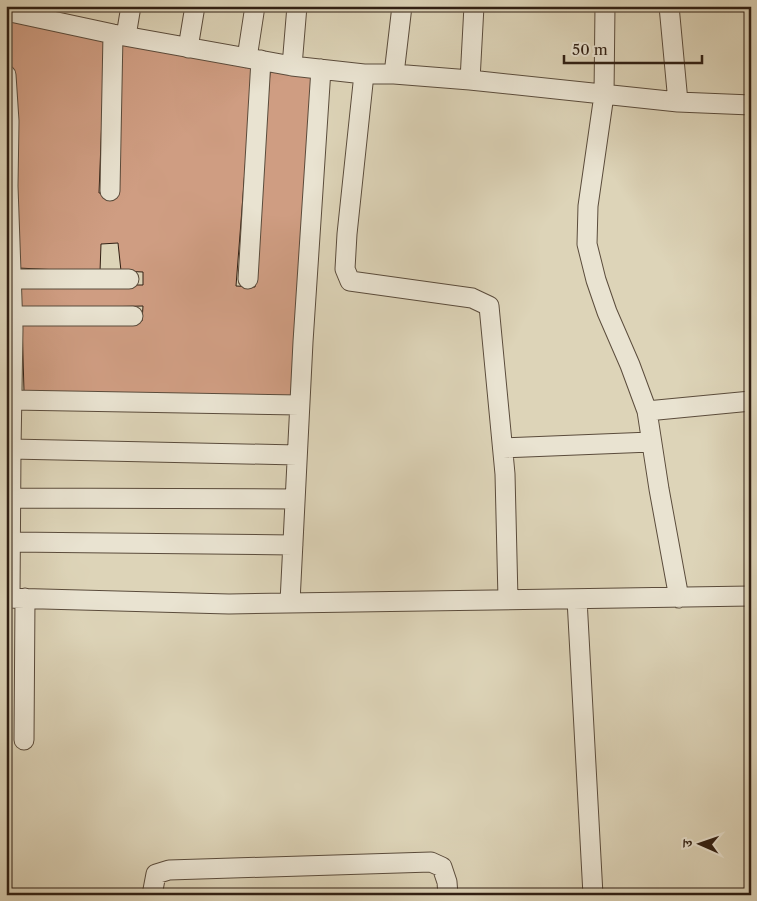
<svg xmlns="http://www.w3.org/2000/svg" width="757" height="901" viewBox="0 0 757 901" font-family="'Libre Caslon Text','Noto Serif Devanagari',serif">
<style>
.building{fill:#cf9d82;stroke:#301f13}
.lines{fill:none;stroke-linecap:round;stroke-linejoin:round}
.minor-casing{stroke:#5b4c3c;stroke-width:21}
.minor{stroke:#e9e3d1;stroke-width:19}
</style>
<rect width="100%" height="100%" fill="#ddd4b8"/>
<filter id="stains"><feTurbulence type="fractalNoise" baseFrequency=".004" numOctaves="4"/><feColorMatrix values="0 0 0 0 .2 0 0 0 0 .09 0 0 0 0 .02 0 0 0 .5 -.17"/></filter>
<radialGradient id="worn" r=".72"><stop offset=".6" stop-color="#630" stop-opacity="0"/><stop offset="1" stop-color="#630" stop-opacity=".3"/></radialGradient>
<path class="building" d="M9 20 105 40 99 193 118 194 122 41 253 67 236 286 255 287 270 71 315 77 293 396 24 391 22 323 142 321 143 306 20 309 19 285H143V272L121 271 118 243 101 244 100 272 18 268Z"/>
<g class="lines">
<defs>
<path id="minor" d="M605 6 604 95 588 206 587 244 596 280 607 312 630 365 647 411 659 489 679 598
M669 6 678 102
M6 11 113 34 292 66 364 74H394L470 80 678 102 751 105
M126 36 131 6
M188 48 195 6
M247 58 255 6
M292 66 297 6
M364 74 347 234 345 269 350 281 472 298 489 306 505 474 508 599
M394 74 402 6
M6 75 9 121 8 186 13 329 11 449 10 598
M470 80 474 6
M110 191 113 34
M11 279H129
M248 279 261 60
M13 316H133
M12 400 299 405
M647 411 751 401
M503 448 651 442
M11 449 297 455
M6 498 295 499
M11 542 293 545
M6 598 229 604 751 596
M577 599 593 895
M290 602 303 342 321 69
M24 740 25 598
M152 895 156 874 169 870 431 862 442 867 447 882 448 895"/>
</defs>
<use href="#minor" class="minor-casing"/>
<use href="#minor" class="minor"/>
</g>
<rect width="757" height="901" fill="none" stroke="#ddd4b8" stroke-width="25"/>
<rect x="8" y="8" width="742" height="886" fill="none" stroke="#301f13" stroke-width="2.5"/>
<rect x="12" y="12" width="732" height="876" fill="none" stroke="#301f13"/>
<g transform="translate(700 844) rotate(272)" stroke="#e9e3d1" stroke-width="4" paint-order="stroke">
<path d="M0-4L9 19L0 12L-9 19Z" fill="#301f13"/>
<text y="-8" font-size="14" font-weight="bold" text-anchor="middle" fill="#301f13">उ</text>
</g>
<path d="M564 55v8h138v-8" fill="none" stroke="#301f13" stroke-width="2.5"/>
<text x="572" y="55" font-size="15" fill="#301f13" stroke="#e9e3d1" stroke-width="4" paint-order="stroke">50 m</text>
<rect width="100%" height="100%" filter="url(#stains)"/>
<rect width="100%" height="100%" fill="url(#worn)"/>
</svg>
